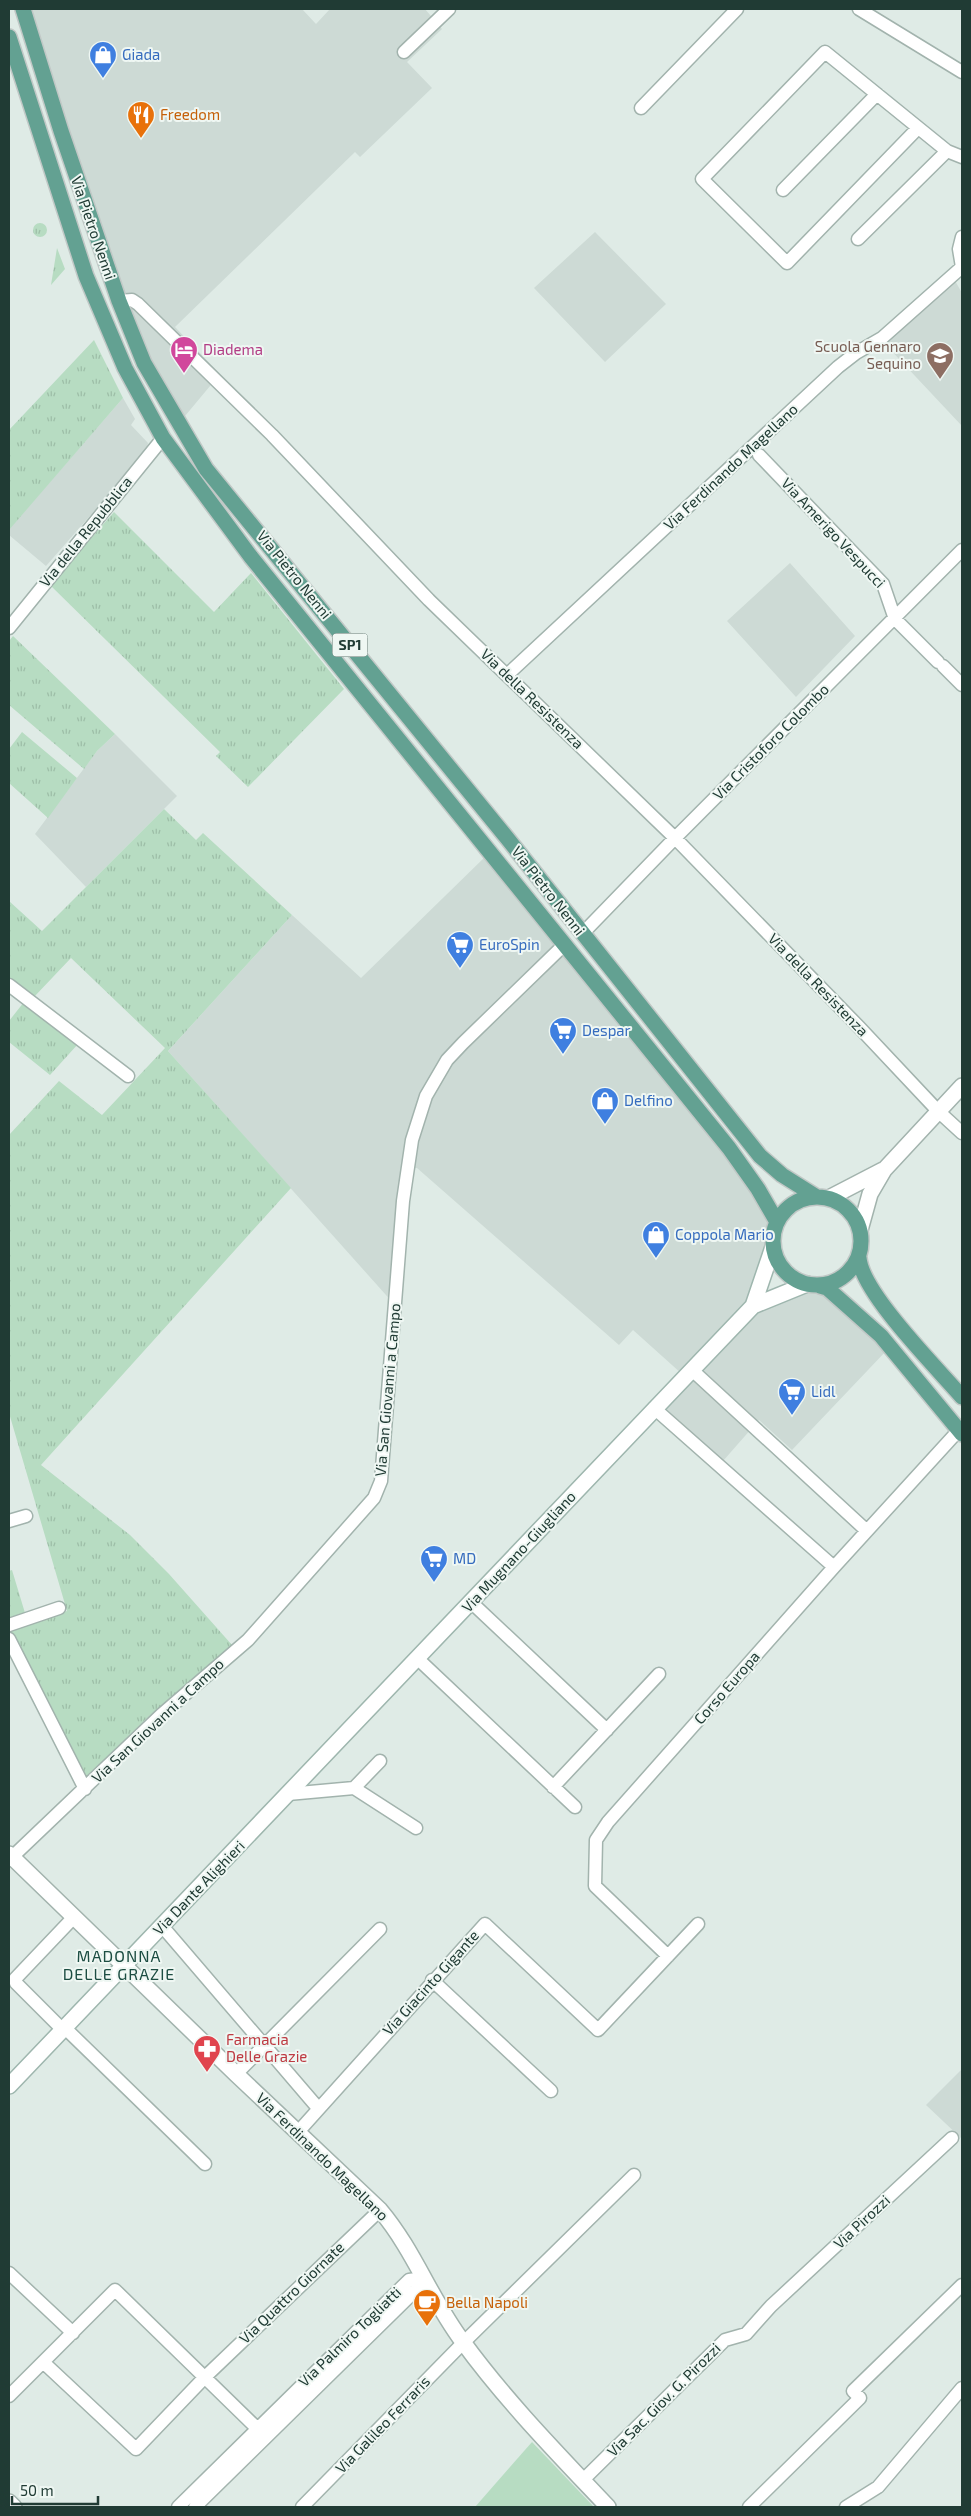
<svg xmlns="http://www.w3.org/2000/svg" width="971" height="2516" viewBox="0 0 971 2516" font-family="'Exo 2',sans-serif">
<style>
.built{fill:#cddad5}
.grass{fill:url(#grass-tufts)}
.park{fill:#b7dcc2}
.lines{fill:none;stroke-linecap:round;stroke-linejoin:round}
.minor-casing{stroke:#a2b3ad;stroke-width:15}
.tertiary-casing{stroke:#a2b3ad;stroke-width:18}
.secondary-casing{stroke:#9eb6ae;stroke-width:18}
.primary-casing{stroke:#c1c8c6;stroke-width:18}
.minor{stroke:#fff;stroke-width:12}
.tertiary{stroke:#fff;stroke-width:15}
.secondary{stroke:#fff;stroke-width:15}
.primary{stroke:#63a192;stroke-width:15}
.labels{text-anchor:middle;stroke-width:4;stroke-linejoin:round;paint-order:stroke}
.shield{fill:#eff7f3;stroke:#5e736d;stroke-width:1}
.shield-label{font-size:14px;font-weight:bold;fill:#203b34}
.shop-label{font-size:15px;fill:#366cbe;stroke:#eff7f3;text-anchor:start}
.food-label{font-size:15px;fill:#c56008;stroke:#eff7f3;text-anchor:start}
.street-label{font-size:15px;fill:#203b34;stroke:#eff7f3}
.education-label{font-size:15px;fill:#785e54;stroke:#eff7f3;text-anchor:end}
.hotel-label{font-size:15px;fill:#b23c85;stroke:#eff7f3;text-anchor:start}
.health-label{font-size:15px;fill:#be3a42;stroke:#eff7f3;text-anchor:start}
.neighbourhood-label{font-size:16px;letter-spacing:1px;fill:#1c4d42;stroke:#eff7f3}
</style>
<defs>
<pattern id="grass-tufts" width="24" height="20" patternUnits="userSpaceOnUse" patternTransform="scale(1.25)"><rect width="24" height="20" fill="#b7dcc2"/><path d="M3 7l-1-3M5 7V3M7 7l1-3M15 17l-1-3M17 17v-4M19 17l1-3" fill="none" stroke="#9dbea7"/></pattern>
</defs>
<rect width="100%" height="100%" fill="#dfebe6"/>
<path class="built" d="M29 9H302L316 24 330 9H425L442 29 407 62 432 88 360 157 355 152 175 327 220 374 180 422 148 359 68 138Z
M595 232 666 304 605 362 534 288Z
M954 279 962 293V426L885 344Z
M123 398 135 419 131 425 148 443 146 452 46 566 9 535V529Z
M790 563 855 636 796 697 727 621Z
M115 734 177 796 86 887 35 834 97 751Z
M487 855 714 1136 772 1223 768 1234 769 1245 749 1303 682 1374 633 1330 619 1345 417 1168 404 1167 394 1304 168 1051 292 915 361 978Z
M807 1288 820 1290 887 1350 792 1450 759 1420 723 1461 661 1407 755 1310Z
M962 2069V2139L926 2105Z"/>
<path class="grass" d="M33 230a7 7 0 1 1 14 0a7 7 0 1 1-14 0Z
M57 248 65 269 51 285Z
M94 340 123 398 9 530V430Z
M114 512 214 612 251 573 344 689 248 787 216 756 220 752 50 585Z
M13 636 115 734 97 751 84 769 9 705V641Z
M22 732 77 778 48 818 9 783V749Z
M164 809 196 840 203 833 292 915 168 1051 291 1188 41 1465 130 1535 169 1574 232 1645 148 1717 85 1778 10 1630 67 1611 9 1413V1135L59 1081 102 1115 165 1048 71 958 34 997 9 977V901L42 931Z
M24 1002 78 1044 50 1075 9 1042V1021Z
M12 1570 25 1613 9 1618V1571Z"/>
<path class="park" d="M532 2442 594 2507H475Z"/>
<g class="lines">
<defs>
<path id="minor" d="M859 9 962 72
M404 52 449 9
M641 108 737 9
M918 128 787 263 702 179 825 52 947 151
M783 190 877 94
M962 237 959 249 962 267
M858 239 947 151 962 157
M119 301 132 300 138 304 272 435 429 600 675 838 859 1027 938 1111 962 1133
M759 455 883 584 895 619 938 662
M9 628 163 438
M943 666 962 685
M507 675 838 367 856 353 882 338 962 267
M582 934 675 838 962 550
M9 985 128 1076
M692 1370 867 1531
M654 1408 834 1567
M9 1521 26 1516
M471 1602 607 1730
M9 1625 59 1608
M9 1639 85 1789
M418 1659 575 1807
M553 1787 659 1674
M354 1788 416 1828
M288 1794 354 1788 380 1761
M9 1860 161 1715 248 1640 374 1498 381 1481 403 1201 412 1140 426 1096 447 1060 463 1043 564 945
M162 1926 318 2108
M668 1956 595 1886 596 1840 608 1822 834 1567 959 1430
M432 1980 551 2091
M65 2028 205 2164
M63 2030 16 1983 15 1979 73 1918
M236 2074 380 1929
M298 2132 485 1924 598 2030 698 1924
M9 2273 73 2333
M43 2362 136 2449 205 2377 380 2210
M9 2396 115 2290 266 2437
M583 2480 725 2340 746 2334 771 2306 952 2138
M178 2507 409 2280 424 2278
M195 2507 417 2289 424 2278
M302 2507 463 2343 634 2175
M749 2507 860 2398 853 2391 962 2285
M846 2507 878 2487 962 2388"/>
<path id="tertiary" d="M829 1198 883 1170
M860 1230 870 1194 884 1170 962 1086
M9 1854 236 2074 380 2210C414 2250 431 2300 463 2342 506 2401 558 2454 608 2507
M9 2502 14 2507"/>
<path id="secondary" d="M753 1306 773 1247
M9 2086 753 1306 807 1284"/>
<path id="primary" d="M23 9 61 131 119 301 144 363 206 469 507 838 760 1156 782 1175 817 1197
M9 37 86 276 125 368 163 438 251 557 729 1148 758 1189 777 1222
M773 1241a44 44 0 1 1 88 0a44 44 0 1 1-88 0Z
M859 1258C862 1293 937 1368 962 1397
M820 1286 827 1288 881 1336 962 1434"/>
</defs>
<use href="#minor" class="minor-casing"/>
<use href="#tertiary" class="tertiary-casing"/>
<use href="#secondary" class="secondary-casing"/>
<use href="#primary" class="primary-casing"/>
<use href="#minor" class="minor"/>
<use href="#tertiary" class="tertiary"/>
<use href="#secondary" class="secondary"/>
<use href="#primary" class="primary"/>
</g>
<defs>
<symbol id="shop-pin" viewBox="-11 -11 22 30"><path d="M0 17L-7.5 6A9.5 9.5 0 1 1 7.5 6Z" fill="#3f7fe0" stroke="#eff7f3"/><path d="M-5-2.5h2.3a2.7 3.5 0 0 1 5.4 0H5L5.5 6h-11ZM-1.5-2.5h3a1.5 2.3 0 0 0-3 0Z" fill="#fff"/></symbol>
<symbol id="restaurant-pin" viewBox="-11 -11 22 30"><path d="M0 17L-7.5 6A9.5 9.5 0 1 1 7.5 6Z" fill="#e8710a" stroke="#eff7f3"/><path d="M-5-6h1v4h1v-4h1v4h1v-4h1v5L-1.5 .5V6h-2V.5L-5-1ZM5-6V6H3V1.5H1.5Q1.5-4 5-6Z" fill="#fff"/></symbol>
<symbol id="hotel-pin" viewBox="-11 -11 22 30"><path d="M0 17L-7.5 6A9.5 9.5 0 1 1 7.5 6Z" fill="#d1479c" stroke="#eff7f3"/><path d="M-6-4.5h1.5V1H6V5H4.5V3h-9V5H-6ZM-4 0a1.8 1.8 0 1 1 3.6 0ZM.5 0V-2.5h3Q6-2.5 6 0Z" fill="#fff"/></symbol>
<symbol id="school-pin" viewBox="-11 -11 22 30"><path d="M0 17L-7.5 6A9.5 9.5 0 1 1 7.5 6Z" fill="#8d6e63" stroke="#eff7f3"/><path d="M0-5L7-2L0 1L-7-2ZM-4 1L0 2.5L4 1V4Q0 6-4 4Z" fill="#fff"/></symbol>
<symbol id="supermarket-pin" viewBox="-11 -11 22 30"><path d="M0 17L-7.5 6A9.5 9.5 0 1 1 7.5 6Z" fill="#3f7fe0" stroke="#eff7f3"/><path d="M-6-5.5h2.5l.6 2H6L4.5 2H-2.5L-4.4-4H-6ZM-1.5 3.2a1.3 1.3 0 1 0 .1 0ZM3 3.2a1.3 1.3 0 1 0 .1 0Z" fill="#fff"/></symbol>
<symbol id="pharmacy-pin" viewBox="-11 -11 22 30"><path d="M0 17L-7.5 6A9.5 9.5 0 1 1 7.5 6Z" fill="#e0444e" stroke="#eff7f3"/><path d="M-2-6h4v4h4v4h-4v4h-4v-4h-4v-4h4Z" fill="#fff"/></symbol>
<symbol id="cafe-pin" viewBox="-11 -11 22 30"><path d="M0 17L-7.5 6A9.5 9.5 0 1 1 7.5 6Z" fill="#e8710a" stroke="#eff7f3"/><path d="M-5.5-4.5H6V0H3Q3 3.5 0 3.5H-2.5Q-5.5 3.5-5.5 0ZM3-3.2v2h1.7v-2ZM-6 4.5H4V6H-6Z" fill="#fff"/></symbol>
</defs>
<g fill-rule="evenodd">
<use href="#shop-pin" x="87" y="39" width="32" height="43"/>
<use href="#restaurant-pin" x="125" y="99" width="32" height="43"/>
<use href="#hotel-pin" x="168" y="334" width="32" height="43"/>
<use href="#school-pin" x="924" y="340" width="32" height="43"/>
<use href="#supermarket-pin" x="444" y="929" width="32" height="43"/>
<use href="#supermarket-pin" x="547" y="1015" width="32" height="43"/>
<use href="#shop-pin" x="589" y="1085" width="32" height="43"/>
<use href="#shop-pin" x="640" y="1219" width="32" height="43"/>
<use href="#supermarket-pin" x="776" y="1376" width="32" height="43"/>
<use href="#supermarket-pin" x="418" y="1543" width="32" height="43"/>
<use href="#pharmacy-pin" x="191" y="2033" width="32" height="43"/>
<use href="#cafe-pin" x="411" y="2287" width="32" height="43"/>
</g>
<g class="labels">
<rect class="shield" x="332.5" y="633.5" width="35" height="23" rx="4"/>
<g class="shield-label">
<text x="350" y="650">SP1</text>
</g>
<g class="shop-label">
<text x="122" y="60">Giada</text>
<text x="479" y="950">EuroSpin</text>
<text x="582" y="1036">Despar</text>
<text x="624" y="1106">Delfino</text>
<text x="675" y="1240">Coppola Mario</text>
<text x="811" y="1397">Lidl</text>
<text x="453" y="1564">MD</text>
</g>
<g class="food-label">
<text x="160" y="120">Freedom</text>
<text x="446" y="2308">Bella Napoli</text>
</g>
<g class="street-label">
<text transform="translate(93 228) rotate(71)" y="5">Via Pietro Nenni</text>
<text transform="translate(731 467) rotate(-43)" y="5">Via Ferdinando Magellano</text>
<text transform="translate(86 532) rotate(-51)" y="5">Via della Repubblica</text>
<text transform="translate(833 533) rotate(47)" y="5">Via Amerigo Vespucci</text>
<text transform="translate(294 575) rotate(51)" y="5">Via Pietro Nenni</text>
<text transform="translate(532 699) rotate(44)" y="5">Via della Resistenza</text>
<text transform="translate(771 742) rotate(-45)" y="5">Via Cristoforo Colombo</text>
<text transform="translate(548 891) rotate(52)" y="5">Via Pietro Nenni</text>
<text transform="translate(818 985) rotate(46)" y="5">Via della Resistenza</text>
<text transform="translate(388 1390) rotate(-85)" y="5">Via San Giovanni a Campo</text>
<text transform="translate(519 1552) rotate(-47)" y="5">Via Mugnano-Giugliano</text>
<text transform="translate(727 1688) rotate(-49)" y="5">Corso Europa</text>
<text transform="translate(158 1721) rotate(-43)" y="5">Via San Giovanni a Campo</text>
<text transform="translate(199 1888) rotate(-46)" y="5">Via Dante Alighieri</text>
<text transform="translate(431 1983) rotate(-48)" y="5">Via Giacinto Gigante</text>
<text transform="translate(322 2157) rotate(44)" y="5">Via Ferdinando Magellano</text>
<text transform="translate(862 2222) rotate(-43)" y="5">Via Pirozzi</text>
<text transform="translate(292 2293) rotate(-44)" y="5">Via Quattro Giornate</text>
<text transform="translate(350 2337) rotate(-44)" y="5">Via Palmiro Togliatti</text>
<text transform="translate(664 2400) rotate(-45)" y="5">Via Sac. Giov. G. Pirozzi</text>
<text transform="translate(383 2425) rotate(-46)" y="5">Via Galileo Ferraris</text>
</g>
<g class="education-label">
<text x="921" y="352">Scuola Gennaro<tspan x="921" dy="17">Sequino</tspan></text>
</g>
<g class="hotel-label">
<text x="203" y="355">Diadema</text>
</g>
<g class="health-label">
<text x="226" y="2045">Farmacia<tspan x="226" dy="17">Delle Grazie</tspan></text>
</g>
<g class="neighbourhood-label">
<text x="119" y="1962">MADONNA<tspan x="119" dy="18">DELLE GRAZIE</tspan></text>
</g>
</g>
<rect width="971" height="2516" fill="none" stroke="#203b34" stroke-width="20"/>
<path d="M12 2496v8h86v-8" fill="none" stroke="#203b34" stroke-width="2.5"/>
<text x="20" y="2496" font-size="15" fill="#203b34" stroke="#eff7f3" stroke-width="4" paint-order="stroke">50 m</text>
</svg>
